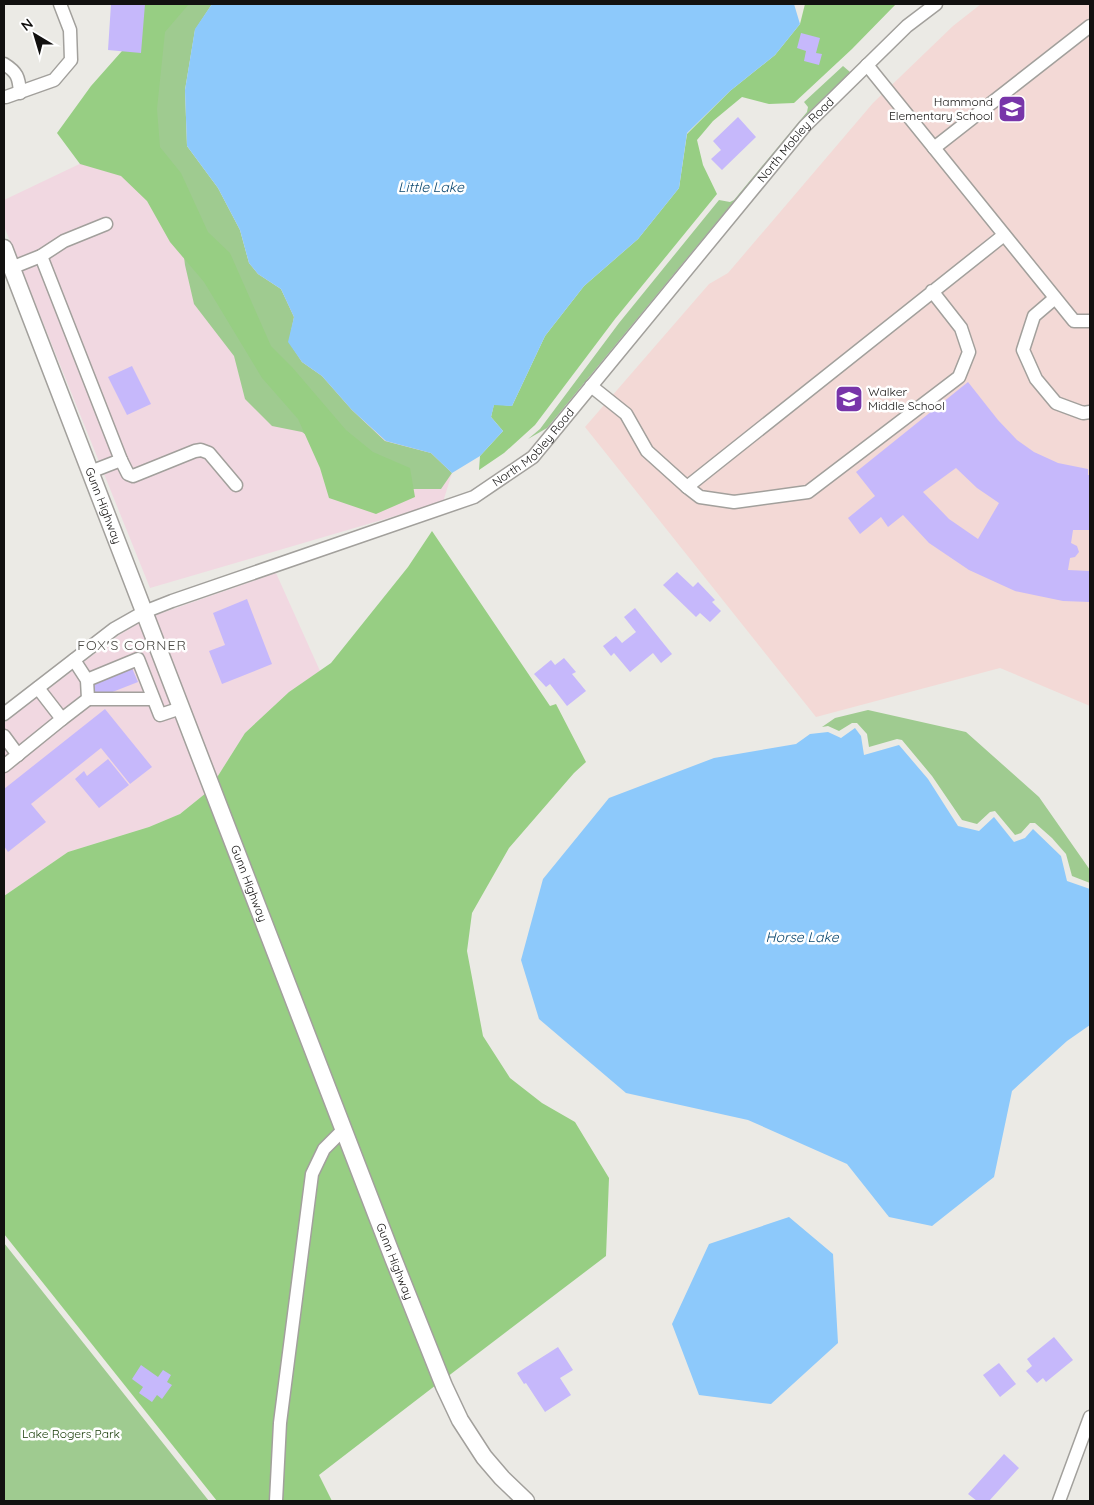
<svg xmlns="http://www.w3.org/2000/svg" width="1094" height="1505" viewBox="0 0 1094 1505" font-family="Quicksand,sans-serif">
<style>
.commercial{fill:#f1d8e1}
.education{fill:#f3d9d6}
.green{fill:#9fcb90}
.forest{fill:#97ce83}
.water{fill:#8dc9fb}
.building{fill:#c6b8fb;fill-rule:evenodd}
.lines{fill:none;stroke-linecap:round;stroke-linejoin:round}
.minor-casing{stroke:#a2a09c;stroke-width:15}
.major-casing{stroke:#a2a09c;stroke-width:19}
.minor{stroke:#fff;stroke-width:12}
.major{stroke:#fff;stroke-width:16}
.labels{text-anchor:middle;stroke-width:5;stroke-linejoin:round;paint-order:stroke}
.poi-label{font-size:12px;fill:#121110;stroke:#fff;text-anchor:end}
.street-label{font-size:12px;fill:#121110;stroke:#fff}
.park-label{font-size:12px;fill:#143803;stroke:#fff}
.water-label{font-size:14px;font-style:italic;fill:#09466e;stroke:#fff}
.neighbourhood-label{font-size:14px;letter-spacing:1px;fill:#4b4a45;stroke:#fff}
</style>
<rect width="100%" height="100%" fill="#ebeae5"/>
<path class="commercial" d="M134 138 452 473 443 502 150 588 4 226V200Z
M276 573 320 671 289 692 245 733 216 779 153 616Z
M141 622 206 793 180 814 149 827 68 852 4 896V723L119 635Z"/>
<path class="education" d="M981 4H1090V706L1000 668 816 717 585 427 709 284 728 273 873 103 953 26Z"/>
<path class="green" d="M155 4H212L195 30 185 90 187 146 218 188 240 230 249 263 258 274 281 289 294 317 289 342 302 362 322 376 352 410 385 441 431 453 452 473 441 489H404L336 456 302 432 272 426 245 399 234 356 194 304 185 265 180 225 151 174Z
M843 66 850 72 800 121 547 428 528 439 540 429 619 323 719 200 730 202 734 200 807 112 808 107 804 102Z
M868 710 966 732 1039 797 1090 870V883L1072 876 1066 854 1052 838 1035 823H1030L1021 833 1015 835 995 811 990 812 977 824 962 820 932 776 902 740 897 739 869 747 867 734 857 723H852L839 731 828 726 822 727 835 718Z
M4 1243 209 1501H4Z"/>
<path class="forest" d="M134 4H189L165 32 157 109 160 147 181 173 208 232 230 253 271 346 292 367 346 430 373 452 410 468 415 497 376 514 329 498 320 468 298 419 262 378 204 282 170 242 147 201 121 176 80 164 57 133 91 86 122 51Z
M805 4H896L852 49 794 103 769 104 742 97 713 121 697 140 703 165 717 194 615 319 535 425 504 453 479 470 480 456 503 431 491 417 494 404 512 406 545 336 584 286 638 239 679 188 687 134 730 91 775 55 800 24Z
M432 531 550 706 556 704 586 762 574 773 509 848 472 913 467 951 483 1036 510 1078 542 1103 575 1122 609 1178 606 1256 447 1377 216 779 245 733 289 692 331 663 408 567Z
M206 793 436 1385 319 1475 332 1501H217L4 1234V896L68 852 149 827 180 814Z"/>
<path class="water" d="M212 4H794L800 24 775 55 730 91 687 133 679 188 638 239 584 286 545 336 512 406 494 405 491 417 503 431 480 456 452 473 431 453 386 441 352 410 322 376 302 362 288 342 294 317 281 289 258 274 249 263 240 230 218 188 187 146 185 90 195 29Z
M855 728 861 736 864 755 899 745 928 779 958 826 979 831 994 817 1014 842 1025 838 1033 829 1061 856 1067 881 1090 889V1025L1067 1041 1012 1091 994 1177 932 1226 889 1217 847 1164 748 1120 626 1093 539 1019 521 960 543 879 609 798 714 758 796 744 810 734 828 732 841 738Z
M789 1217 833 1254 838 1343 771 1404 699 1395 672 1324 709 1244Z"/>
<path class="building" d="M111 4H145L141 53 108 50Z
M801 33 820 38 816 53 822 54 819 65 804 61 806 51 797 48Z
M738 117 756 137 722 170 711 159 721 150 713 141Z
M132 366 151 404 127 415 108 377Z
M968 382 998 420 1017 440 1034 452 1058 463 1088 469V475H1090V530H1073L1071 543 1077 546 1079 552 1075 557 1070 558 1068 570 1090 571V602L1063 601 1015 591 969 570 929 543 903 515 888 527 881 517 860 534 848 518 875 496 856 472ZM956 468 977 488 999 503 978 539 949 519 923 492Z
M677 572 693 587 698 582 715 600 712 602 721 611 710 622 700 613 696 617 663 585Z
M247 599 272 664 222 684 209 651 225 645 213 613Z
M635 608 672 654 661 663 653 653 630 672 614 653 611 656 603 646 616 636 622 643 636 632 624 617Z
M564 658 576 672 572 674 586 691 567 706 550 684 546 687 534 674 551 660 555 665Z
M132 668 138 682 97 698 91 684Z
M105 709 152 767 130 784 101 748 31 804 46 822 8 852 4 846V789Z
M108 759 129 785 99 808 75 779 84 771 87 776Z
M1054 1337 1073 1360 1046 1382 1043 1378 1037 1383 1026 1371 1032 1366 1027 1359Z
M558 1347 573 1370 560 1378 571 1395 545 1412 526 1383 524 1384 517 1373Z
M999 1363 1016 1384 1000 1397 983 1375Z
M141 1365 158 1377 163 1370 171 1375 167 1382 172 1385 162 1399 157 1395 152 1402 139 1393 143 1387 132 1379Z
M1004 1454 1019 1468 989 1501H977L968 1494Z"/>
<g class="lines">
<defs>
<g id="minor">
<path d="M4 64C17 72 19 77 20 93"/>
<path d="M867 65 1074 321H1090"/>
<path d="M6 97 54 80 71 60 70 30 60 4"/>
<path d="M934 148 1090 26"/>
<path d="M41 256 121 460 90 472"/>
<path d="M11 268 41 256 64 241 106 224"/>
<path d="M932 291 961 328 969 352 959 377 808 492 734 502 700 497 687 487 1004 235"/>
<path d="M1055 298 1034 316 1023 350 1036 379 1056 403 1083 413 1090 412"/>
<path d="M591 386 626 414 647 451 687 487"/>
<path d="M121 460 128 474 133 476 195 451 201 450 209 453 236 485"/>
<path d="M87 680 138 659 160 715 181 708"/>
<path d="M88 699H153"/>
<path id="s1" d="M4 714 114 629 144 612 172 601 474 497 533 457 805 126 907 26 936 4"/>
<path d="M62 719 88 699 87 680 74 660"/>
<path d="M4 736 18 755"/>
<path d="M4 766 62 719 38 688"/>
<path d="M276 1501 280 1423 312 1174 324 1149 344 1129"/>
<path d="M1059 1501 1090 1417"/>
</g>
<g id="major">
<path id="s2" d="M4 248 393 1258 444 1386 460 1420 484 1457 502 1478 526 1501"/>
</g>
</defs>
<use href="#minor" class="minor-casing"/>
<use href="#major" class="major-casing"/>
<use href="#minor" class="minor"/>
<use href="#major" class="major"/>
</g>
<defs>
<symbol id="school-square" viewBox="-11 -11 22 22"><rect x="-9" y="-9" width="18" height="18" rx="4" fill="#7835a9" stroke="#fff"/><path d="M0-5L7-2L0 1L-7-2ZM-4 1L0 2.5L4 1V4Q0 6-4 4Z" fill="#fff"/></symbol>
</defs>
<g fill-rule="evenodd">
<use href="#school-square" x="996" y="93" width="32" height="32"/>
<use href="#school-square" x="833" y="383" width="32" height="32"/>
</g>
<g class="labels">
<g class="poi-label">
<text x="993" y="106">Hammond<tspan x="993" dy="14">Elementary School</tspan></text>
<text x="868" y="396" text-anchor="start">Walker<tspan x="868" dy="14">Middle School</tspan></text>
</g>
<g class="street-label">
<text dy="4" stroke="none"><textPath href="#s1" startOffset="1006">North Mobley Road</textPath></text>
<text dy="4" stroke="none"><textPath href="#s1" startOffset="601">North Mobley Road</textPath></text>
<text dy="4" stroke="none"><textPath href="#s2" startOffset="276">Gunn Highway</textPath></text>
<text dy="4" stroke="none"><textPath href="#s2" startOffset="681">Gunn Highway</textPath></text>
<text dy="4" stroke="none"><textPath href="#s2" startOffset="1086">Gunn Highway</textPath></text>
</g>
<g class="park-label">
<text x="71" y="1438">Lake Rogers Park</text>
</g>
<g class="water-label">
<text x="431" y="192">Little Lake</text>
<text x="802" y="942">Horse Lake</text>
</g>
<g class="neighbourhood-label">
<text x="132" y="650">FOX'S CORNER</text>
</g>
</g>
<rect width="1094" height="1505" fill="none" stroke="#121110" stroke-width="10"/>
<g transform="translate(35 35) rotate(322)" stroke="#ffffff" stroke-width="4" paint-order="stroke">
<path d="M0-4L9 19L0 12L-9 19Z" fill="#121110"/>
<text y="-8" font-size="14" font-weight="bold" text-anchor="middle" fill="#121110">N</text>
</g>
</svg>
